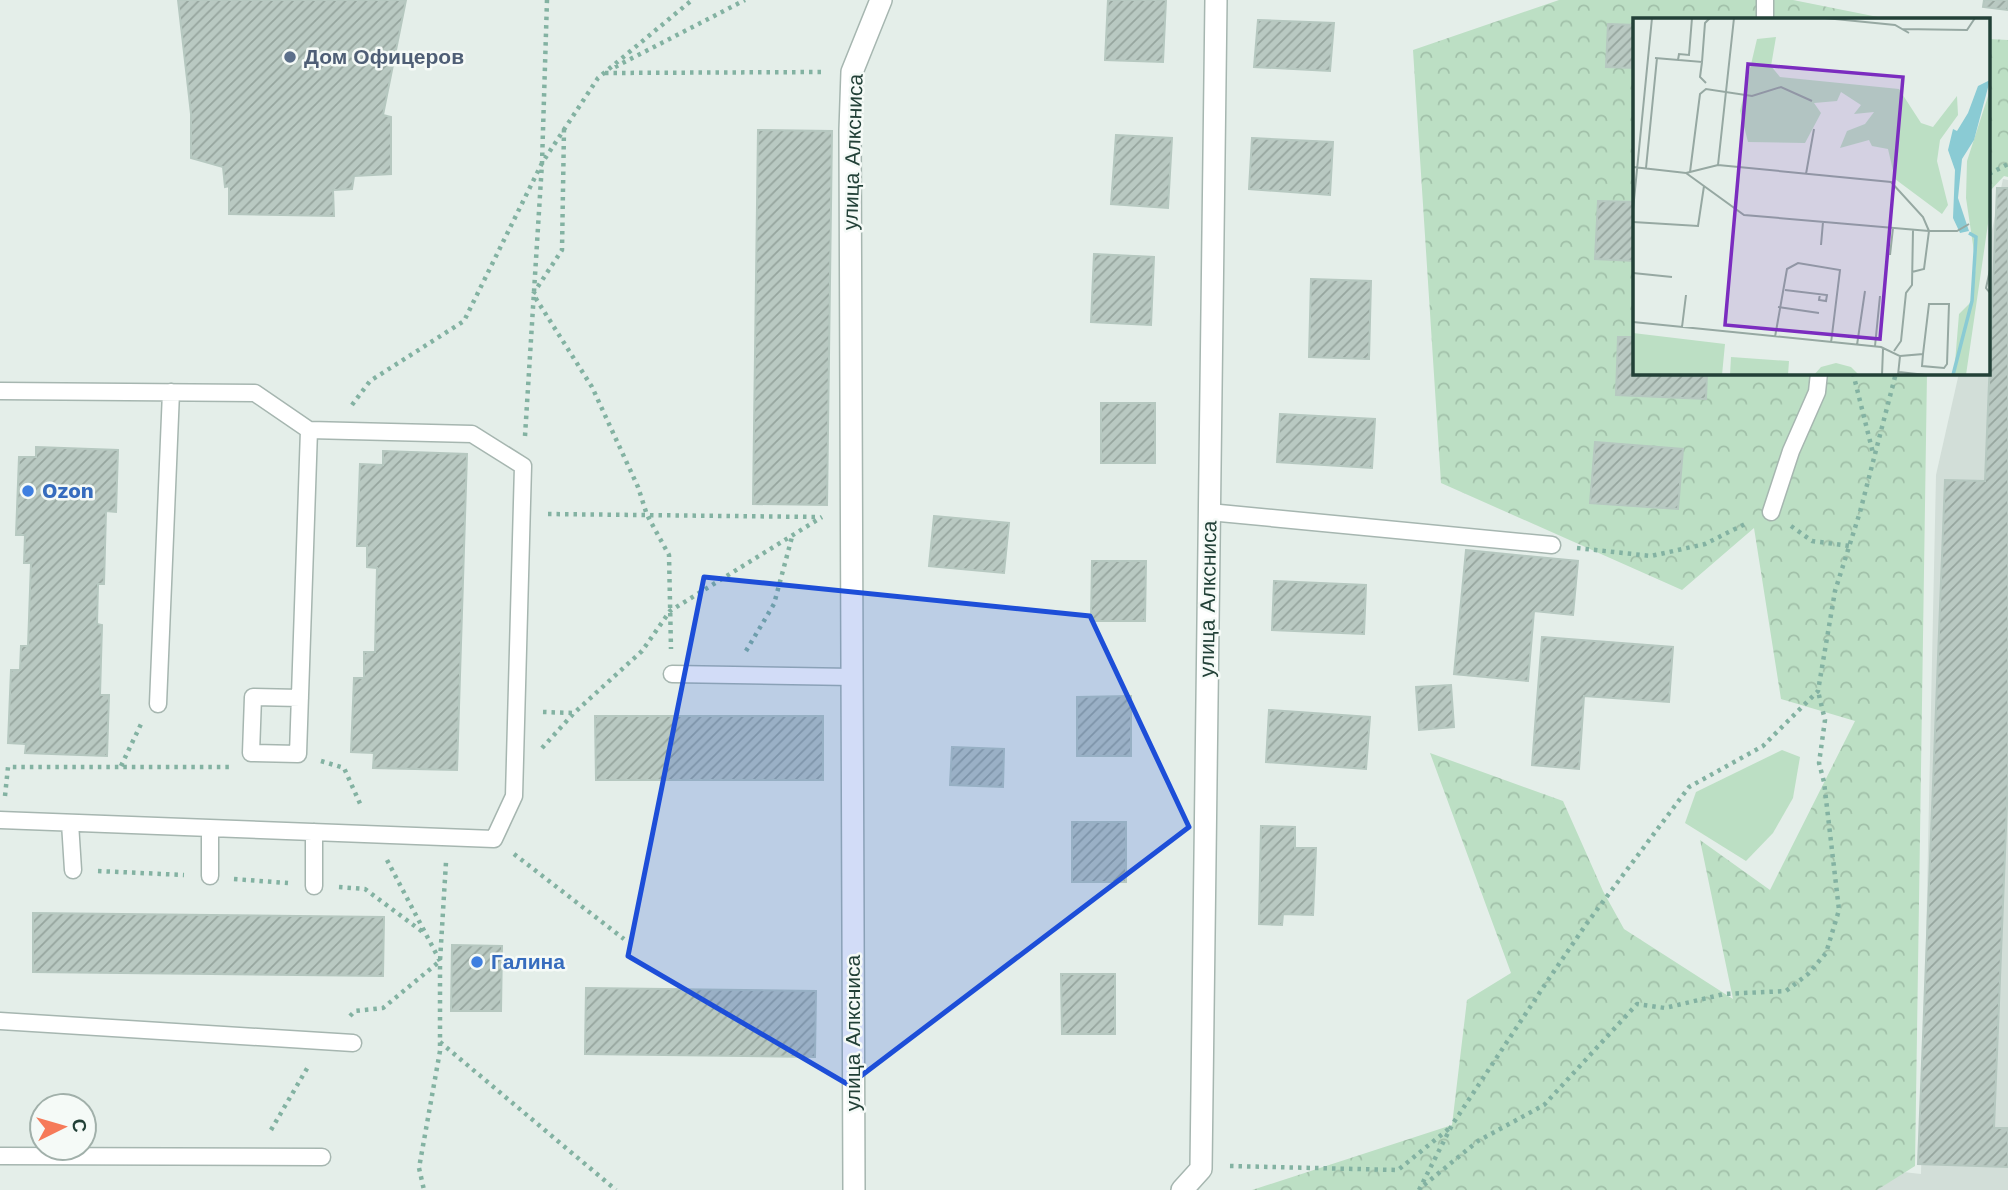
<svg xmlns="http://www.w3.org/2000/svg" width="2008" height="1190" viewBox="0 0 2008 1190" font-family="'Work Sans',sans-serif">
<style>
.built{fill:#d2ded8}
.grass{fill:#bcdfc4}
.forest{fill:url(#forest-crowns)}
.building{fill:url(#building-hatch);stroke:#b6c8c0;stroke-width:2}
.lines{fill:none;stroke-linecap:round;stroke-linejoin:round}
.lane-casing{stroke:#a6b6b0;stroke-width:19}
.street-casing{stroke:#a6b6b0;stroke-width:24}
.path{stroke:#83b2a2;stroke-width:4.5;stroke-dasharray:3.5 5;stroke-linecap:butt}
.lane{stroke:#fff;stroke-width:16}
.street{stroke:#fff;stroke-width:21}
.marked{fill:#1d4ed8;fill-opacity:0.2;stroke:#1d4ed8;stroke-width:5;stroke-linejoin:round}
.service-dot{fill:#5c6f8a;stroke:#f5faf7;stroke-width:2.5}
.shop-dot{fill:#3f7fe0;stroke:#f5faf7;stroke-width:2.5}
.labels{text-anchor:middle;stroke-width:5;stroke-linejoin:round;paint-order:stroke}
.service-label{font-size:21px;font-weight:bold;fill:#4e5e75;stroke:#f5faf7;text-anchor:start}
.street-label{font-size:21px;fill:#224037;stroke:#f5faf7}
.shop-label{font-size:21px;font-weight:bold;fill:#366cbe;stroke:#f5faf7;text-anchor:start}
.inset-river{fill:none;stroke:#8acbd4;stroke-width:3.5}
.inset-road{fill:none;stroke:#96a8a2;stroke-width:2}
.view{fill:#7b2cbf;fill-opacity:0.15;stroke:#7b2cbf;stroke-width:3.5}
.inset-edge{fill:none;stroke:#224037;stroke-width:3.5}
</style>
<defs>
<pattern id="forest-crowns" width="20" height="18" patternUnits="userSpaceOnUse" patternTransform="scale(1.75)"><rect width="20" height="18" fill="#bcdfc4"/><path d="M2 6a3 3 0 1 1 6 0M12 15a3 3 0 1 1 6 0" fill="none" stroke="#a1c0a9"/></pattern>
<pattern id="building-hatch" width="6" height="6" patternUnits="userSpaceOnUse" patternTransform="scale(1.75)"><rect width="6" height="6" fill="#b9c9c2"/><path d="M-1 1l2-2M0 6l6-6M5 7l2-2" fill="none" stroke="#96a59e"/></pattern>
</defs>
<rect width="100%" height="100%" fill="#e4eee9"/>
<path class="built" d="M2003 179 2008 180V1190H1790L1824 1163 1921 1174 1936 475 1959 373H1989V244Z"/>
<path class="grass" d="M1782 750 1800 757 1793 798 1773 833 1746 861 1685 823 1696 792Z"/>
<path class="forest" d="M1559 0H1793L1888 19H1635V373H1927L1915 1166 1877 1190H1252L1452 1125 1467 1000 1511 973 1430 753 1563 801 1603 891 1624 929 1733 999 1700 840 1770 890 1855 721 1781 699 1754 528 1682 590 1441 483 1413 50Z
M1989 39 2008 40V177L2004 176 1989 192Z"/>
<path class="building" d="M178 0H406L383 115 391 117V174L354 176 352 189 333 190 334 216 229 214V186L225 187 223 167 191 158V114Z
M1108 0H1166L1163 62 1105 60Z
M1984 0H2008V10L1983 7Z
M1258 20 1334 23 1330 71 1254 67Z
M1608 24 1635 25V68L1606 67Z
M758 130 832 131 827 505 753 504Z
M1116 135 1172 138 1168 208 1111 204Z
M1252 138 1333 142 1330 195 1249 189Z
M1997 188H2008V779L1994 1128H2008V1167L1918 1164 1945 480 1985 481Z
M1598 201 1635 202V261L1595 259Z
M1094 254 1154 257 1151 325 1091 322Z
M1311 279 1371 281 1369 359 1309 357Z
M1618 337H1635V373H1707L1706 399 1616 395Z
M1101 403H1155V463H1101Z
M1280 414 1375 419 1372 468 1277 462Z
M1595 442 1683 449 1678 509 1590 503Z
M36 447 118 450 116 512 106 511 104 584H98L97 624 102 625 100 695H109L107 756 25 753 26 744 8 743 11 670H20L21 646H28L31 563H24L25 535H16L19 457H36Z
M383 451 467 454 457 770 373 768 374 753 351 752 354 678H364V652H375L377 568 367 567V546H357L360 464 383 465Z
M934 516 1009 523 1004 573 929 566Z
M1466 550 1578 561 1573 615 1534 611 1528 681 1454 674Z
M1092 561H1146L1145 621H1091Z
M1274 581 1366 585 1364 634 1272 630Z
M1542 637 1673 647 1669 702 1584 696 1579 769 1532 765Z
M1451 685 1454 727 1419 730 1416 687Z
M1131 696V756H1077V697Z
M1269 710 1370 717 1366 769 1266 762Z
M595 716H823V780H596Z
M952 747 1004 749 1003 787 950 785Z
M1072 822H1126V882H1072Z
M1261 826 1295 827V848H1316L1313 915 1283 914 1282 925 1259 924Z
M33 913 384 917 383 976 33 972Z
M452 945 502 946 501 1011H451Z
M1061 974H1115V1034H1062Z
M586 988 816 991 815 1057 585 1054Z"/>
<g class="lines">
<defs>
<path id="lane" d="M1765 19V0
M0 391 255 393 309 430 472 434 523 466 514 796 494 839 0 820
M1209 512 1552 545
M1771 512 1791 451 1817 392 1819 373
M672 674 852 677
M300 698 253 697 251 753 298 754 309 430
M158 704 171 392
M70 823 73 870
M210 876V828
M314 886V832
M0 1021 353 1043
M0 1156 322 1157"/>
<path id="street" d="M854 1190 850 130 852 72 881 0
M1182 1190 1201 1169 1216 0"/>
</defs>
<use href="#lane" class="lane-casing"/>
<use href="#street" class="street-casing"/>
<path class="path" d="M615 67 745 0
M605 73 823 72
M564 129 562 250 533 294 592 387 638 487 647 515 669 555 671 649
M1989 174 2008 164
M1853 373 1873 453
M352 405 370 381 464 321 542 163 598 78 692 0
M525 436 542 163 547 0
M548 514 819 517
M1791 526 1812 541 1850 546
M1577 548 1651 556 1705 544 1747 523
M746 651 774 604 792 537
M543 712 573 713
M542 748 574 713 642 651 670 611 822 517
M321 761 344 768 362 808
M121 766 142 722
M5 796 8 767H232
M514 854 624 939
M387 860 440 961V1051L419 1168 424 1190
M98 871 184 875
M234 879 288 883
M339 887 365 889 424 933
M350 1016 355 1011 383 1008 440 961 446 862
M440 1042 616 1190
M271 1130 309 1065
M1230 1166 1398 1170 1451 1127
M1424 1185 1478 1141 1544 1105 1637 1004 1665 1008 1724 994 1786 991 1808 974 1826 953 1839 910 1824 782 1819 763 1825 720 1818 691
M1419 1190 1452 1125 1546 983 1587 923 1689 787 1763 746 1818 691 1835 591 1860 512 1896 373"/>
<use href="#lane" class="lane"/>
<use href="#street" class="street"/>
</g>
<path class="marked" d="M704 577 1090 616 1189 827 849 1085 628 956Z"/>
<circle class="service-dot" cx="290" cy="57" r="7"/>
<g class="shop-dot">
<circle cx="28" cy="491" r="7"/>
<circle cx="477" cy="962" r="7"/>
</g>
<g class="labels">
<g class="service-label">
<text x="304" y="64">Дом Офицеров</text>
</g>
<g class="street-label">
<text transform="translate(853 152) rotate(-88)" y="7">улица Алксниса</text>
<text transform="translate(1208 599) rotate(-89)" y="7">улица Алксниса</text>
<text transform="translate(853 1033) rotate(-90)" y="7">улица Алксниса</text>
</g>
<g class="shop-label">
<text x="42" y="498">Ozon</text>
<text x="491" y="969">Галина</text>
</g>
</g>
<g transform="translate(1633 18)">
<rect width="357" height="357" fill="#e4eee9"/>
<path d="M98 339 156 343 155 357H97ZM203 345 218 349 226 357H181L188 349Z" fill="#bcdfc4"/>
<path d="M143 19 138 48 147 59 266 71 288 105 300 109 324 78 325 97 307 122 304 143 315 187 309 196 262 161 255 131 239 128 236 122 207 130 214 113 232 106 241 94 221 96 228 87 208 74 204 83 181 85 188 95 172 125 115 124 107 93 124 21ZM357 72V192L333 357H321L326 296 338 284 343 247 333 180 334 143ZM0 315 92 326 89 357H0Z" fill="#bcdfc4"/>
<path d="M357 62 341 122 329 141 325 180 336 213 327 215 320 200 322 152 315 132 320 111 324 113 335 95 345 68Z" fill="#8acbd4"/>
<path class="inset-river" d="M320 357 339 283 343 219 336 215"/>
<path class="inset-road" d="M192 0 262 7 276 15M269 11 334 12 342 0M22 40 69 44 72 5 77 0M45 42 46 36 56 37 59 0M69 44 67 59 73 65M85 147 101 0M0 149 53 155 85 147 258 164 290 199 296 213 291 251 279 254M13 150 24 40M57 154 67 76 73 71 119 78 148 69 179 83M53 155 111 197 296 213H324L336 206M173 156 181 111M0 192 19 0M0 204 65 208 71 168M188 227 190 204M257 237 260 210M357 252 353 270 357 275M0 255 39 259M152 272 194 277 193 283 186 282 187 276M145 289 186 295M0 304 248 329 267 338 265 357M49 309 53 277M142 319 154 251 165 245 207 252 198 325M224 327 232 273M242 328 247 278M261 333 268 323 273 275 279 267 280 212M267 338 290 336 296 286H316L314 346 311 350 289 348 290 336M266 354 293 357M249 357 250 331"/>
<path class="view" d="M115 46 270 59 247 321 92 307Z"/>
<rect width="357" height="357" class="inset-edge"/>
</g>
<g transform="translate(63 1127) rotate(85)"><circle r="33" fill="#f5faf7" stroke="#a1b0aa" stroke-width="2"/>
<path d="M0-5L12 26L0 18L-12 26Z" fill="#f67a59"/>
<text y="-10" font-size="19" font-weight="bold" text-anchor="middle" fill="#224037">С</text>
</g>
</svg>
